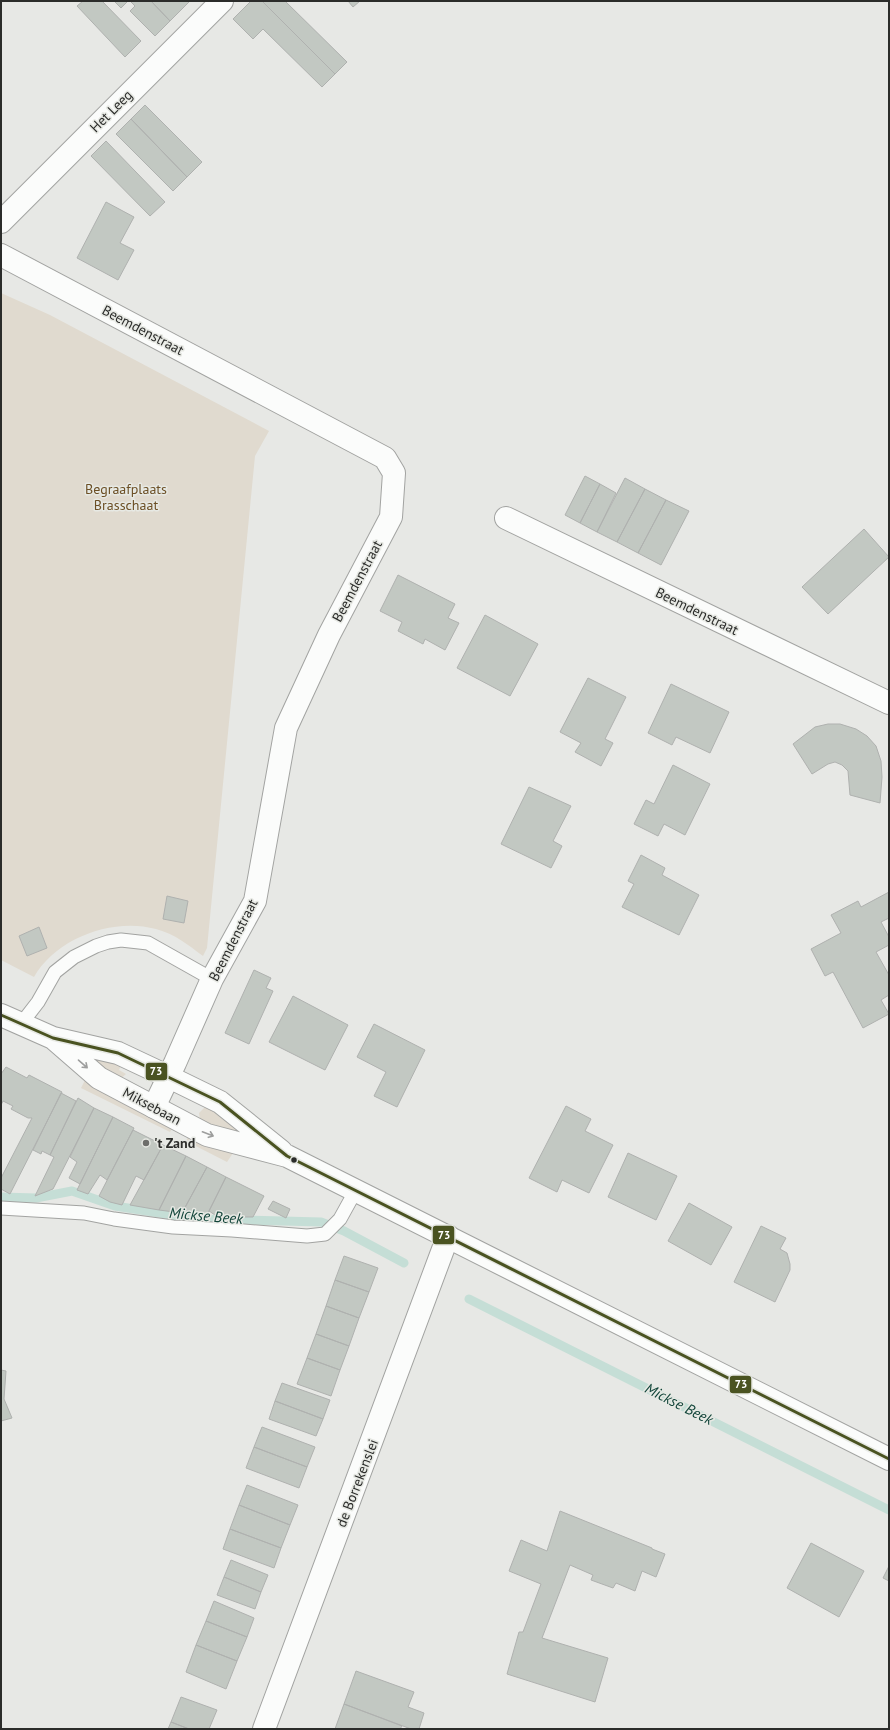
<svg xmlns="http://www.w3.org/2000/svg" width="890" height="1730" viewBox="0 0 890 1730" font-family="'PT Sans',sans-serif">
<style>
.green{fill:#e0dacf}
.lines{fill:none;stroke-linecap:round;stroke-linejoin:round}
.stream{stroke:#c5ded6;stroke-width:9}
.building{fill:#c2c8c2;stroke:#afb1af}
.service-casing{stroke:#a2a3a1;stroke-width:15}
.minor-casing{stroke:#a2a3a1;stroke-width:24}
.tertiary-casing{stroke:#a2a3a1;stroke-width:24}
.service{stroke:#fbfcfb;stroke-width:13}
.minor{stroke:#fbfcfb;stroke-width:22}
.tertiary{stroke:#fbfcfb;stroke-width:22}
.bus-1-casing{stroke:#e7e9e4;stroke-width:6}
.bus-1{stroke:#4a5321;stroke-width:3}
.oneway{stroke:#9d9e9d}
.poi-dot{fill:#6d6e6b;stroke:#e7e9e4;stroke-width:1.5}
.bus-dot{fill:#2b2c2a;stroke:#e7e9e4;stroke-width:1.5}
.labels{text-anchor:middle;stroke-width:3;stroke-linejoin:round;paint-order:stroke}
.street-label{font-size:14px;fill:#2b2c2a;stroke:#e7e9e4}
.park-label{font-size:14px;fill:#6c4f25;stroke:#e7e9e4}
.poi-label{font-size:14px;font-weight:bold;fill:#2b2c2a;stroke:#e7e9e4;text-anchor:start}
.water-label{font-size:15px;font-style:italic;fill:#114439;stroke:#e7e9e4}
.line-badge{stroke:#e7e9e4;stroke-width:1.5}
.badge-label{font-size:11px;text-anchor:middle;font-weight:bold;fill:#fff}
</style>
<rect width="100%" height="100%" fill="#e7e8e5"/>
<path class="green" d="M1 293 50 315 269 431 255 456 207 948 203 956C188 945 175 934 156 929 113 917 56 938 34 977L1 960Z
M74 1048 123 1062 119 1070 126 1074 119 1080Z
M86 1078 174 1125 170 1132 81 1088Z
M211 1106 251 1136 208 1127 200 1120 199 1113 204 1108Z
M190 1133 235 1150 227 1162 186 1141Z"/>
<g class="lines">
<path class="stream" d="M1 1197 36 1198 72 1191 115 1206 198 1219 321 1222 344 1231 404 1263
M469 1299 889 1510"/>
</g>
<path class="building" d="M83 1H102L141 41 125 57 77 6Z
M114 1H125L127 2 121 8Z
M130 1H151L170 21 155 36 130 11 135 6Z
M151 1H190L170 21Z
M251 1H262L335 74 322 87 263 29 253 39 233 19Z
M262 1H285L347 62 335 74Z
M348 1H360L353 7Z
M145 105 202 162 187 177 131 119Z
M131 119 187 177 173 191 116 134Z
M106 141 165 202 150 216 91 156Z
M106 202 134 217 120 243 134 250 118 280 77 258Z
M585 476 600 484 580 523 565 515Z
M625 478 645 489 617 542 597 532Z
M600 484 616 493 597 532 580 523Z
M645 489 666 500 638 553 617 542Z
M666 500 689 511 661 565 638 553Z
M864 529 889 557 828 614 802 587Z
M398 575 455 604 448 618 459 623 445 650 425 639 423 644 398 631 402 622 380 611Z
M485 615 538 644 510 696 457 668Z
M588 678 626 697 605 739 613 743 601 766 575 752 581 743 560 732Z
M671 684 729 712 710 753 676 737 672 745 648 733Z
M828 724H840L856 729 867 736 876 746 881 761 882 777 880 803 850 795 848 771 842 765 835 762 828 764 812 774 793 744 815 727Z
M673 765 710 784 685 835 664 824 658 836 634 824 646 800 654 804Z
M529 787 571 806 553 841 562 846 551 868 501 844Z
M641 855 665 868 662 875 699 895 679 935 622 907 634 884 628 881Z
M889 892V918L881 922 889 937V945L876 952 889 975V995L881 1000 889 1014 863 1028 833 972 825 976 811 949 841 933 831 915 858 901 861 907Z
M167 896 188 901 184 923 163 919Z
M39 927 47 948 27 956 19 936Z
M254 970 271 978 266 988 273 991 249 1044 225 1033Z
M293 996 348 1025 325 1070 269 1042Z
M374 1024 425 1050 397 1107 374 1096 386 1072 357 1057Z
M6 1067 27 1078 29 1075 62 1092 10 1194 1 1189V1178L32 1118H28L11 1109 13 1106 3 1101 1 1105V1074Z
M61 1093 76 1101 50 1155 42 1151 41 1154 33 1150Z
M78 1098 94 1108 53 1189 35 1196 54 1157 50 1155Z
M566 1106 591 1119 585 1131 613 1145 589 1193 562 1180 557 1192 529 1178Z
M94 1108 113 1117 80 1184 69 1178 77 1162 70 1157Z
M113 1117 134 1128 107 1180 100 1175 88 1194 77 1190Z
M133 1130 163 1145 144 1180 136 1176 122 1205 110 1202 99 1196Z
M163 1145 186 1156 159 1210 130 1205Z
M628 1153 677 1176 656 1220 608 1197Z
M186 1156 207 1167 182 1213 159 1210Z
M207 1167 226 1177 209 1211 207 1216 182 1213Z
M226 1177 264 1196 253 1217H218L209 1211Z
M273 1201 290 1209 286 1218 268 1209Z
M689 1203 732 1227 711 1265 668 1241Z
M761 1226 786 1238 780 1249 787 1253 790 1264V1270L775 1302 734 1282Z
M344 1256 378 1268 369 1292 335 1280Z
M335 1280 369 1292 359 1318 326 1306Z
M326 1306 359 1318 349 1346 316 1334Z
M316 1334 349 1346 340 1370 307 1358Z
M307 1358 340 1370 331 1396 297 1384Z
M1 1370 6 1371 4 1399 12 1418 1 1421Z
M282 1383 330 1400 323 1419 275 1401Z
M275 1401 323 1419 316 1436 269 1419Z
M262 1427 315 1447 307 1467 254 1447Z
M254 1447 307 1467 299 1488 246 1468Z
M247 1485 298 1505 290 1525 239 1505Z
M239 1505 290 1525 281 1548 230 1529Z
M560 1511 652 1548V1549L665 1554 656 1577 642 1571 635 1591 616 1583 613 1588 591 1580 593 1575 570 1565 542 1638 608 1658 595 1702 507 1674 519 1632H523L541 1584 509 1571 521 1540 547 1551Z
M230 1529 281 1548 274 1568 223 1549Z
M811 1543 864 1571 839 1617 787 1588Z
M231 1560 268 1575 261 1592 224 1577Z
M889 1566V1581L883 1578Z
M224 1577 261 1592 255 1609 217 1595Z
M214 1601 254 1618 247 1637 206 1621Z
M206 1621 247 1637 237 1661 196 1645Z
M196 1645 237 1661 226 1689 186 1672Z
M356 1671 414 1692 408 1707 424 1713 419 1729H411L344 1704Z
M181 1697 217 1710 209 1729H189L171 1722Z
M344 1704 402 1726 400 1729H335Z
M171 1722 189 1729H168Z"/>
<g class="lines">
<defs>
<path id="service" d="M21 1024 38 1002 55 972 74 957 96 946 108 942 121 940 148 943 212 979
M1 1208 84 1213 114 1219 173 1227 232 1230 307 1236 325 1234 340 1219 356 1190"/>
<path id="minor" d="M1 222 222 1
M1 255 385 458 394 473 391 517 329 635 286 728 255 901 212 979 175 1063 154 1107
M506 518 889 703
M264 1729 448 1236"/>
<path id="tertiary" d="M1 1015 53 1038 118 1053 169 1077 220 1102 281 1151
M53 1038 99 1078 207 1135 287 1156 889 1459"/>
</defs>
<use href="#service" class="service-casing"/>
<use href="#minor" class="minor-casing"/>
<use href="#tertiary" class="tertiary-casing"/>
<use href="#service" class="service"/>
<use href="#minor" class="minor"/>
<use href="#tertiary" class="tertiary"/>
<defs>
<path id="bus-1" d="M1 1015 53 1038 118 1053 220 1102 287 1156 889 1459"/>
</defs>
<use href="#bus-1" class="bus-1-casing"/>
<use href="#bus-1" class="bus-1"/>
</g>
<defs><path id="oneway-shaft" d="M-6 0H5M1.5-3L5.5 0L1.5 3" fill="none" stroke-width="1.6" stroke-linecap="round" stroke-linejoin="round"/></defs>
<g class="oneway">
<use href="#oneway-shaft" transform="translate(83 1064) rotate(41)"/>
<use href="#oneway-shaft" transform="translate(208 1134) rotate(21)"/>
</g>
<circle class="poi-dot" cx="146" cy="1143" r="4"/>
<circle class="bus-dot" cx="294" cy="1160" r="3.5"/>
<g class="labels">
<g class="street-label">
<text transform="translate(111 111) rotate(-45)" y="5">Het Leeg</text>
<text transform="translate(143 330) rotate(28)" y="5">Beemdenstraat</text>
<text transform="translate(357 581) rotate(-62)" y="5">Beemdenstraat</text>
<text transform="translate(697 611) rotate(26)" y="5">Beemdenstraat</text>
<text transform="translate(233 940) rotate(-63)" y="5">Beemdenstraat</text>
<text transform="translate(152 1106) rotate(28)" y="5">Miksebaan</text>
<text transform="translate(357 1483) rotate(-69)" y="5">de Borrekenslei</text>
</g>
<g class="park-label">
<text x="126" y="494">Begraafplaats<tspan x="126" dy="16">Brasschaat</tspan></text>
</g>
<g class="poi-label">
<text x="154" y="1148">'t Zand</text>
</g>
<g class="water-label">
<text transform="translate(206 1216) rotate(5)" y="5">Mickse Beek</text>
<text transform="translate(679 1404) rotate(27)" y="5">Mickse Beek</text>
</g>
</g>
<g class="line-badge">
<rect x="145" y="1062" width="23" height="19" rx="4" fill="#4a5321"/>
<rect x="432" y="1225" width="23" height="20" rx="4" fill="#4a5321"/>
<rect x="729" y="1375" width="23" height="19" rx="4" fill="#4a5321"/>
</g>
<g class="badge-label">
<text x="156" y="1075">73</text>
<text x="444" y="1239">73</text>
<text x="741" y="1388">73</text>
</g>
<rect width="890" height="1730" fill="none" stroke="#2b2c2a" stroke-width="4"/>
</svg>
